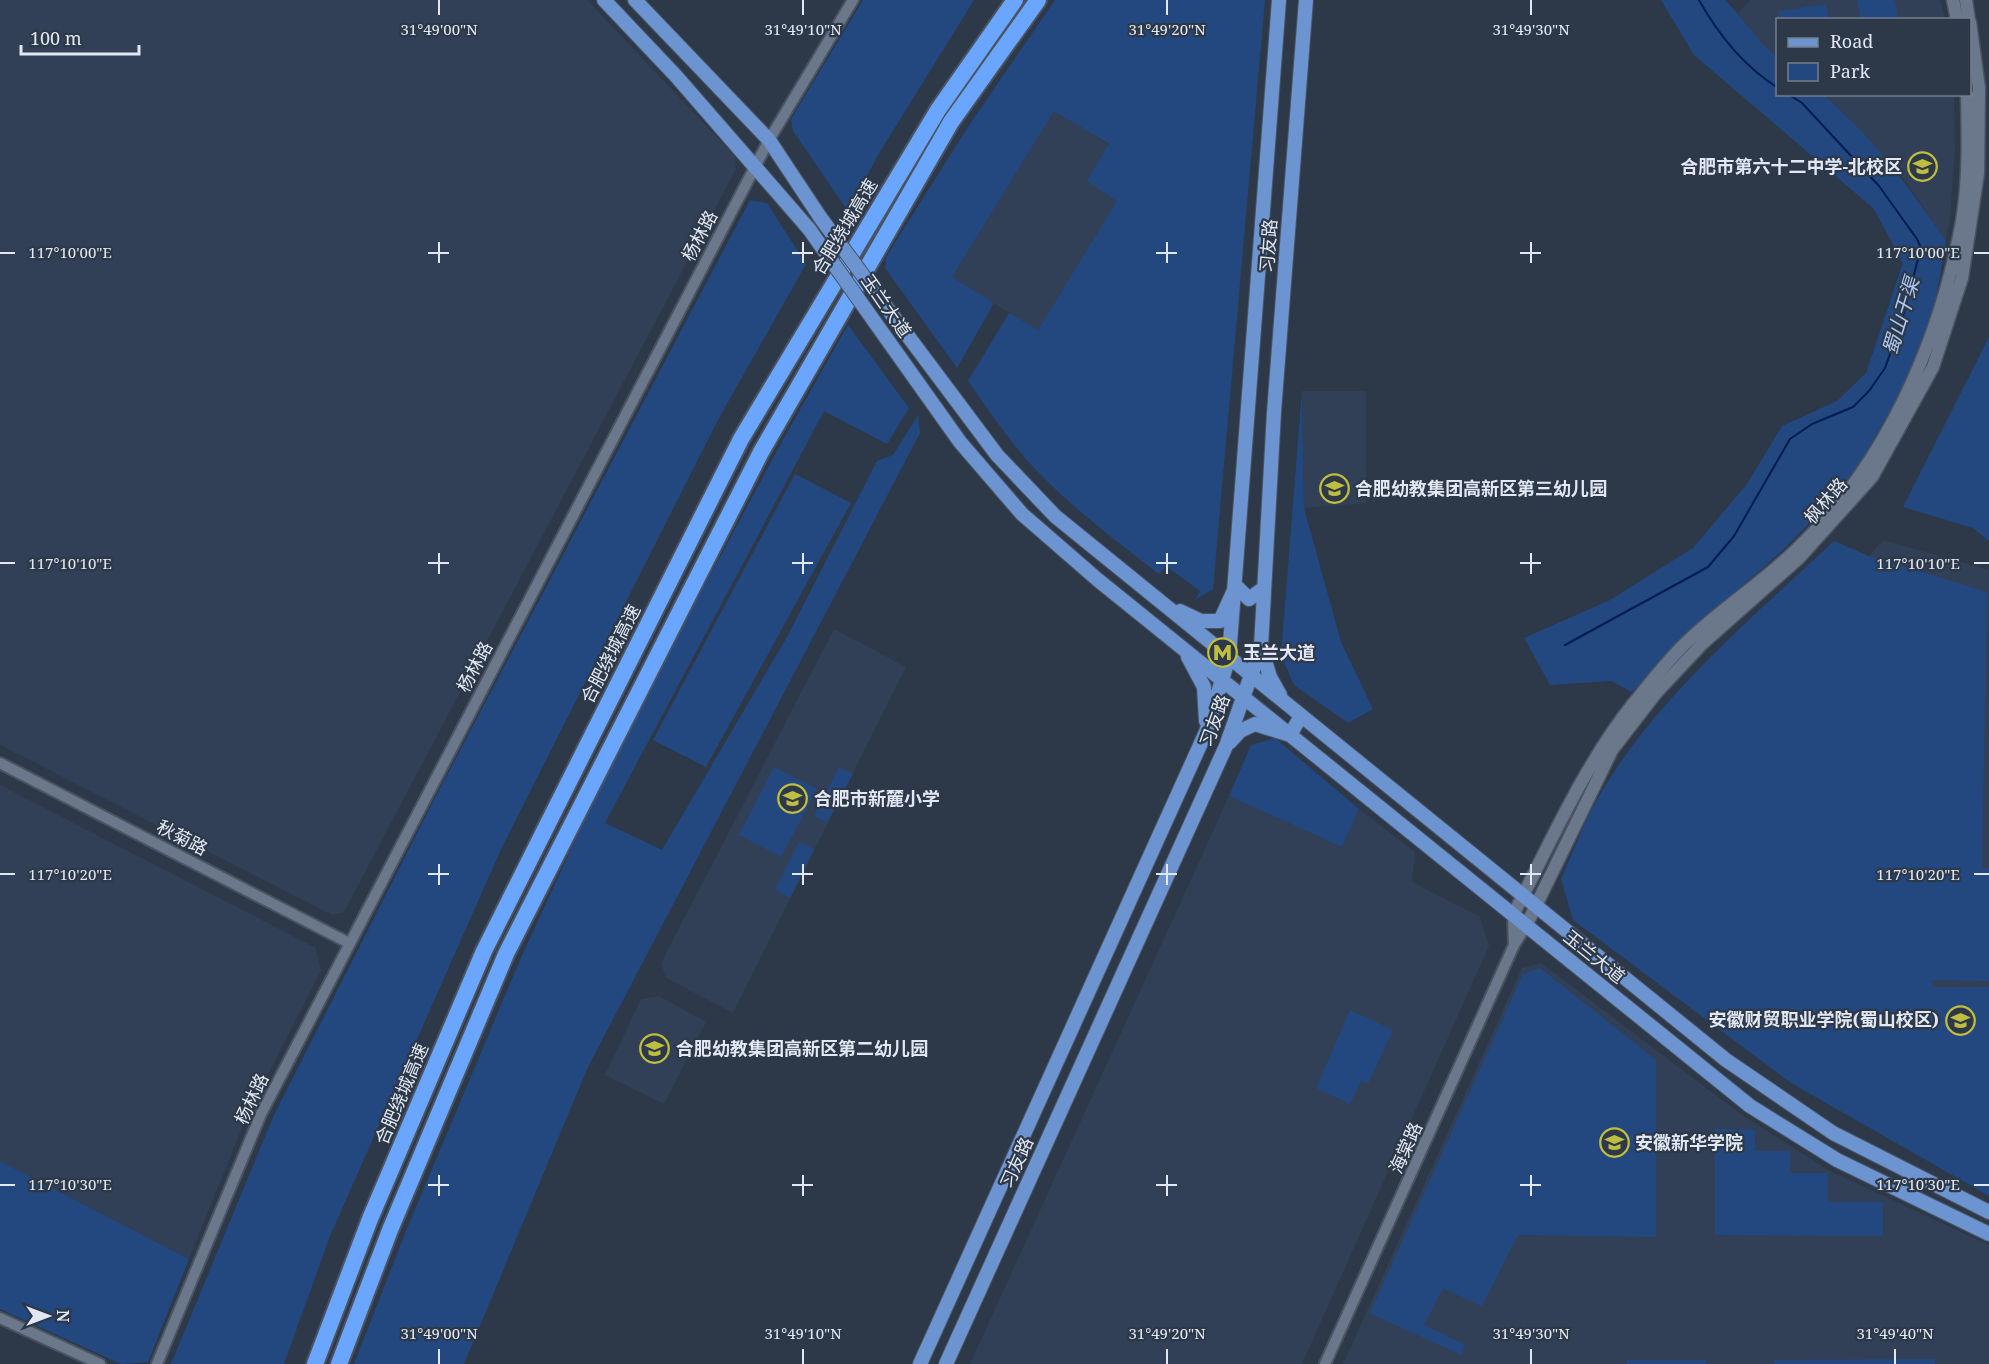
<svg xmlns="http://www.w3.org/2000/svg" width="1989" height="1364" viewBox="0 0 1989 1364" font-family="'Noto Serif','Noto Sans SC',serif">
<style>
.built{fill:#314057}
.green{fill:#234880}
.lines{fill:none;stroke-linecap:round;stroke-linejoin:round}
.stream{stroke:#001d51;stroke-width:2}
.tertiary-casing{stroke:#4a5362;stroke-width:14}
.secondary-casing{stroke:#4a5362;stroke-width:15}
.primary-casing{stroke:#4a5362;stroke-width:16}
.motorway-casing{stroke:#4a5362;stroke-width:20}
.tertiary{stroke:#6b788b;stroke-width:10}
.secondary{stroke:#6b788b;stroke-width:12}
.primary{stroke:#6b94d0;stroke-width:14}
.motorway{stroke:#6ba6fe;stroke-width:16}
.primary-bridge-casing{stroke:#4a5362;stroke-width:16;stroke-linecap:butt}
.primary-bridge{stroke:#6b94d0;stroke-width:14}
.ticks{fill:none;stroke:#e1e8f3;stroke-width:2}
.labels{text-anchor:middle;stroke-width:4.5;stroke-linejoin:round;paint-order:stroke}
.poi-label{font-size:18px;font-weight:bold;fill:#e1e8f3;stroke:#2d3849;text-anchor:start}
.street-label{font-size:18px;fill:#e1e8f3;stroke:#2d3849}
.water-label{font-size:20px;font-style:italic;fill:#adc7ef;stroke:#2d3849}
.ticks-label{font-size:15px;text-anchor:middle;fill:#e1e8f3;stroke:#2d3849;stroke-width:4.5;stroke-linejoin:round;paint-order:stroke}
</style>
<rect width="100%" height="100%" fill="#2d3849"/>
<path class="built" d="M0 0H587L735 156 736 169 344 912 332 915 0 745Z
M1751 0H1940L1945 19 1778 20 1777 57 1762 46 1738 13Z
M1824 95H1954L1955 150 1950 218 1946 241 1907 183 1844 113Z
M1054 110 1109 145 1118 201 1038 331 952 277Z
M1302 391H1366V503L1304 508Z
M1883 540 1989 570V1119L1873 920 1869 556Z
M834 629 906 667 733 1013 666 978 661 963Z
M0 785 316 948 321 971 248 1113 189 1259 0 1161Z
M1229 796 1342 847 1359 809 1415 852 1412 882 1480 917 1489 946 1302 1364H970Z
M1541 963 1742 1115 1830 1171 1989 1245V1364H1343L1522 968Z
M659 996 706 1022 664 1104 605 1075 641 999Z"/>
<path class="green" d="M863 0H974L881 150 848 211 793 131 791 119Z
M1055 0H1265L1213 589 1195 600 1200 591 1166 566 1159 574C1120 544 1080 514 1045 479 1015 450 992 415 968 381L1009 313 1038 330 1117 201 1087 181 1109 144 1054 111 952 277 994 303 957 368 885 268 886 257 968 127Z
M1661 0H1725C1744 18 1756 41 1777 57L1778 94 1824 95C1872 137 1910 188 1946 241L1934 309 1903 389 1858 466 1826 506 1782 551 1687 634 1632 692 1611 681 1550 685 1524 638 1610 600 1693 548 1747 484 1782 426 1837 401 1866 373 1903 263 1874 209 1694 55Z
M1857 0H1895L1898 19H1861Z
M1826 4 1829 19H1780L1779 11Z
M750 200 767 203 806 264 719 418 502 847 330 1236 284 1364H171L274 1115 435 798Z
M848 325 909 408 887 444 824 411 605 823 662 850 787 637 877 461 893 455 918 415 920 433 588 1067 464 1364H354L406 1231 520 960 622 739 784 438Z
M1989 337V541L1973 528 1903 507Z
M1302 391 1304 508 1341 642 1373 709 1348 723 1294 685 1281 655Z
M795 474 851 503 706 767 653 740Z
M1834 541 1869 556 1987 592 1982 868H1989V981L1932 980 1933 987H1989V1196L1791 1083 1573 920 1561 879C1573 853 1583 824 1597 800 1653 700 1751 619 1834 541Z
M1275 738 1359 809 1342 847 1229 796 1251 745Z
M774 767 817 789 781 857 739 835Z
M839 767 853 774 827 823 814 816Z
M799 842 814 849 790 898 775 890Z
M1540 968 1656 1060V1237L1518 1235 1482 1306 1443 1288 1424 1325 1465 1345 1461 1355 1370 1313 1523 974Z
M1350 1010 1393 1030 1368 1084 1361 1081 1350 1104 1316 1088Z
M1715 1129 1755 1130V1151H1790V1173H1828V1202H1883V1236L1715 1235Z
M0 1161 189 1259 148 1362 121 1364 0 1309Z
M1935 1359V1364H1774V1360Z
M1627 1360H1706V1364H1627Z"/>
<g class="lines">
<path class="stream" d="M1699 0C1718 34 1745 67 1778 88
M1565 645 1708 567 1734 536 1790 439 1812 424 1853 407 1869 391 1885 368 1902 320 1921 248 1917 239 1879 186 1802 103 1788 94"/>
<defs>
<path id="tertiary" d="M0 763 349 943
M1513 915 1514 945
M0 1318 100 1364
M157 1364 261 1114 769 140 853 0
M1325 1364 1514 945 1526 926"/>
<path id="secondary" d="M1953 0 1957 20
M1966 0 1969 20
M1513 915C1550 844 1583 767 1633 704 1651 682 1670 657 1691 638 1725 606 1766 580 1799 547 1887 462 1940 340 1962 221 1969 180 1968 136 1967 94
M1526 926 1612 750 1656 693 1702 644 1799 558 1872 477 1933 367 1962 278 1978 173 1979 88 1970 22"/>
<path id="primary" d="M604 0 676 76 809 229
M635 0 769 140 820 217
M887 308 997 455 1055 516 1726 1060 1833 1133 1989 1212
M874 321 960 442 1022 514 1098 580 1750 1106 1837 1160 1989 1234
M1180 611 1201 621H1220L1236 586 1249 599 1264 588
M1261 647 1270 677 1280 695
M1188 657 1204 687 1206 721
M1230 742 1240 731 1255 724 1290 735 1301 716
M920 1364 1206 732 1229 657 1279 0
M946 1364 1226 746 1261 647 1274 412 1306 0"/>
<path id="motorway" d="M315 1364 370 1219 484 951 741 439 938 110 1015 0
M339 1364 390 1230 506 954 761 452 951 122 1038 0"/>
</defs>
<use href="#tertiary" class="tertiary-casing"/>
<use href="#secondary" class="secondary-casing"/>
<use href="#primary" class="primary-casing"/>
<use href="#motorway" class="motorway-casing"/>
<use href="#tertiary" class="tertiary"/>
<use href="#secondary" class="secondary"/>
<use href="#primary" class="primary"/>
<use href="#motorway" class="motorway"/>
<defs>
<path id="primary-bridge" d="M820 217 887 308
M809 229 874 321"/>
</defs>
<use href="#primary-bridge" class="primary-bridge-casing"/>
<use href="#primary-bridge" class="primary-bridge"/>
</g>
<path class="ticks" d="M439 0V15M803 0V15M1167 0V15M1531 0V15M439 242V263M803 242V263M1167 242V263M1531 242V263M0 253H15M428 253H449M792 253H813M1156 253H1177M1520 253H1541M1974 253H1989M439 553V574M803 553V574M1167 553V574M1531 553V574M0 563H15M428 563H449M792 563H813M1156 563H1177M1520 563H1541M1974 563H1989M439 864V885M803 864V885M1167 864V885M1531 864V885M0 874H15M428 874H449M792 874H813M1156 874H1177M1520 874H1541M1974 874H1989M439 1175V1196M803 1175V1196M1167 1175V1196M1531 1175V1196M0 1185H15M428 1185H449M792 1185H813M1156 1185H1177M1520 1185H1541M1974 1185H1989M439 1349V1364M803 1349V1364M1167 1349V1364M1531 1349V1364M1895 1349V1364"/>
<defs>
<symbol id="school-ring" viewBox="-11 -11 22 22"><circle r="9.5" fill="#2d3849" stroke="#c0be41" stroke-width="1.5"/><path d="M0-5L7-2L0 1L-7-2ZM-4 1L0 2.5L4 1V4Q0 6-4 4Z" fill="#c0be41"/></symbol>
<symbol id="metro-ring" viewBox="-11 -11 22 22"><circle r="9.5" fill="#2d3849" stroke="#c0be41" stroke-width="1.5"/><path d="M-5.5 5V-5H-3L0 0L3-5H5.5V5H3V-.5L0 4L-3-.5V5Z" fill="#c0be41"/></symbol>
<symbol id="university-ring" viewBox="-11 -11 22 22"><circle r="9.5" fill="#2d3849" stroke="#c0be41" stroke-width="1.5"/><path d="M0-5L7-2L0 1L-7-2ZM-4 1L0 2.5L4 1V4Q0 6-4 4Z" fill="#c0be41"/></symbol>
</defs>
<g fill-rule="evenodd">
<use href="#school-ring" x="1906" y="150" width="33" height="33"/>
<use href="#school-ring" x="1318" y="472" width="33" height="33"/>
<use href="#metro-ring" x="1206" y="636" width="33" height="33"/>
<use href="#school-ring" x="776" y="782" width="33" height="33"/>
<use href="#university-ring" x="1944" y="1004" width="33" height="33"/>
<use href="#school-ring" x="638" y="1032" width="33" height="33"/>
<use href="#university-ring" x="1598" y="1126" width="33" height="33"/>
</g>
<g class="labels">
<g class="poi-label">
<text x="1902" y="173" text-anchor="end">合肥市第六十二中学-北校区</text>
<text x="1355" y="495">合肥幼教集团高新区第三幼儿园</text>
<text x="1243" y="659">玉兰大道</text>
<text x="814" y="805">合肥市新麓小学</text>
<text x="1939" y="1026" text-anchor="end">安徽财贸职业学院(蜀山校区)</text>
<text x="676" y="1055">合肥幼教集团高新区第二幼儿园</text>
<text x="1635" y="1149">安徽新华学院</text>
</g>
<g class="street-label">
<text transform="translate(845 227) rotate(-59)" y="6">合肥绕城高速</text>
<text transform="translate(700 236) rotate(-62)" y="6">杨林路</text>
<text transform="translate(1269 246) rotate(-86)" y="6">习友路</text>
<text transform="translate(886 306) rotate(55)" y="6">玉兰大道</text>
<text transform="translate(1826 501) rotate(-49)" y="6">枫林路</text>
<text transform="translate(611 654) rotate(-63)" y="6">合肥绕城高速</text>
<text transform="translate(475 667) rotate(-62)" y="6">杨林路</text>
<text transform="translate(1215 721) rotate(-70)" y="6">习友路</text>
<text transform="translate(182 838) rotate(27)" y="6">秋菊路</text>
<text transform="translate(1594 957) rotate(39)" y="6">玉兰大道</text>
<text transform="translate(402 1094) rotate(-67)" y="6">合肥绕城高速</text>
<text transform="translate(252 1099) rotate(-65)" y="6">杨林路</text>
<text transform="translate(1406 1148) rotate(-66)" y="6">海棠路</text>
<text transform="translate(1017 1163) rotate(-66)" y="6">习友路</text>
</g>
<g class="water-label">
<text transform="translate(1901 316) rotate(-73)" y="7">蜀山干渠</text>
</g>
</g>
<g class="ticks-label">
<text x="439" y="35">31°49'00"N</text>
<text x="803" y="35">31°49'10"N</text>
<text x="1167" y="35">31°49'20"N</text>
<text x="1531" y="35">31°49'30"N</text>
<text x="1918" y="258">117°10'00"E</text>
<text x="70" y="258">117°10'00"E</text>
<text x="1918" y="569">117°10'10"E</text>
<text x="70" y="569">117°10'10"E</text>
<text x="1918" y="880">117°10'20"E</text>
<text x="70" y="880">117°10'20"E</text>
<text x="1918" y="1190">117°10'30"E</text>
<text x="70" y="1190">117°10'30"E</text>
<text x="439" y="1339">31°49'00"N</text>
<text x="803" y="1339">31°49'10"N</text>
<text x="1167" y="1339">31°49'20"N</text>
<text x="1531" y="1339">31°49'30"N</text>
<text x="1895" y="1339">31°49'40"N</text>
</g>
<rect x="1776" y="18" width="195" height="78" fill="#2d3849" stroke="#757e8d" stroke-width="1.5"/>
<rect x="1788" y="38" width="30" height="9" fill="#6b94d0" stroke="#757e8d" stroke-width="1.5"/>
<text x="1830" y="48" font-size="18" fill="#e1e8f3">Road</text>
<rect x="1788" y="63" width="30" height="18" fill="#234880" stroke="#757e8d" stroke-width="1.5"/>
<text x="1830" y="78" font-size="18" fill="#e1e8f3">Park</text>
<g transform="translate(48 1316) rotate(90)" stroke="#2d3849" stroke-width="4.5" paint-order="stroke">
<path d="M0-4.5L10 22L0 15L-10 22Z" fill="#e1e8f3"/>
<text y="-9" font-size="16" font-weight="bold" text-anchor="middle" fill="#e1e8f3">N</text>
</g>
<path d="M21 45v9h118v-9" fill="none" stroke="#e1e8f3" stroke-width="3"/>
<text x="30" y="45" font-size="18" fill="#e1e8f3" stroke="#2d3849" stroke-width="4.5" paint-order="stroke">100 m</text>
</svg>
